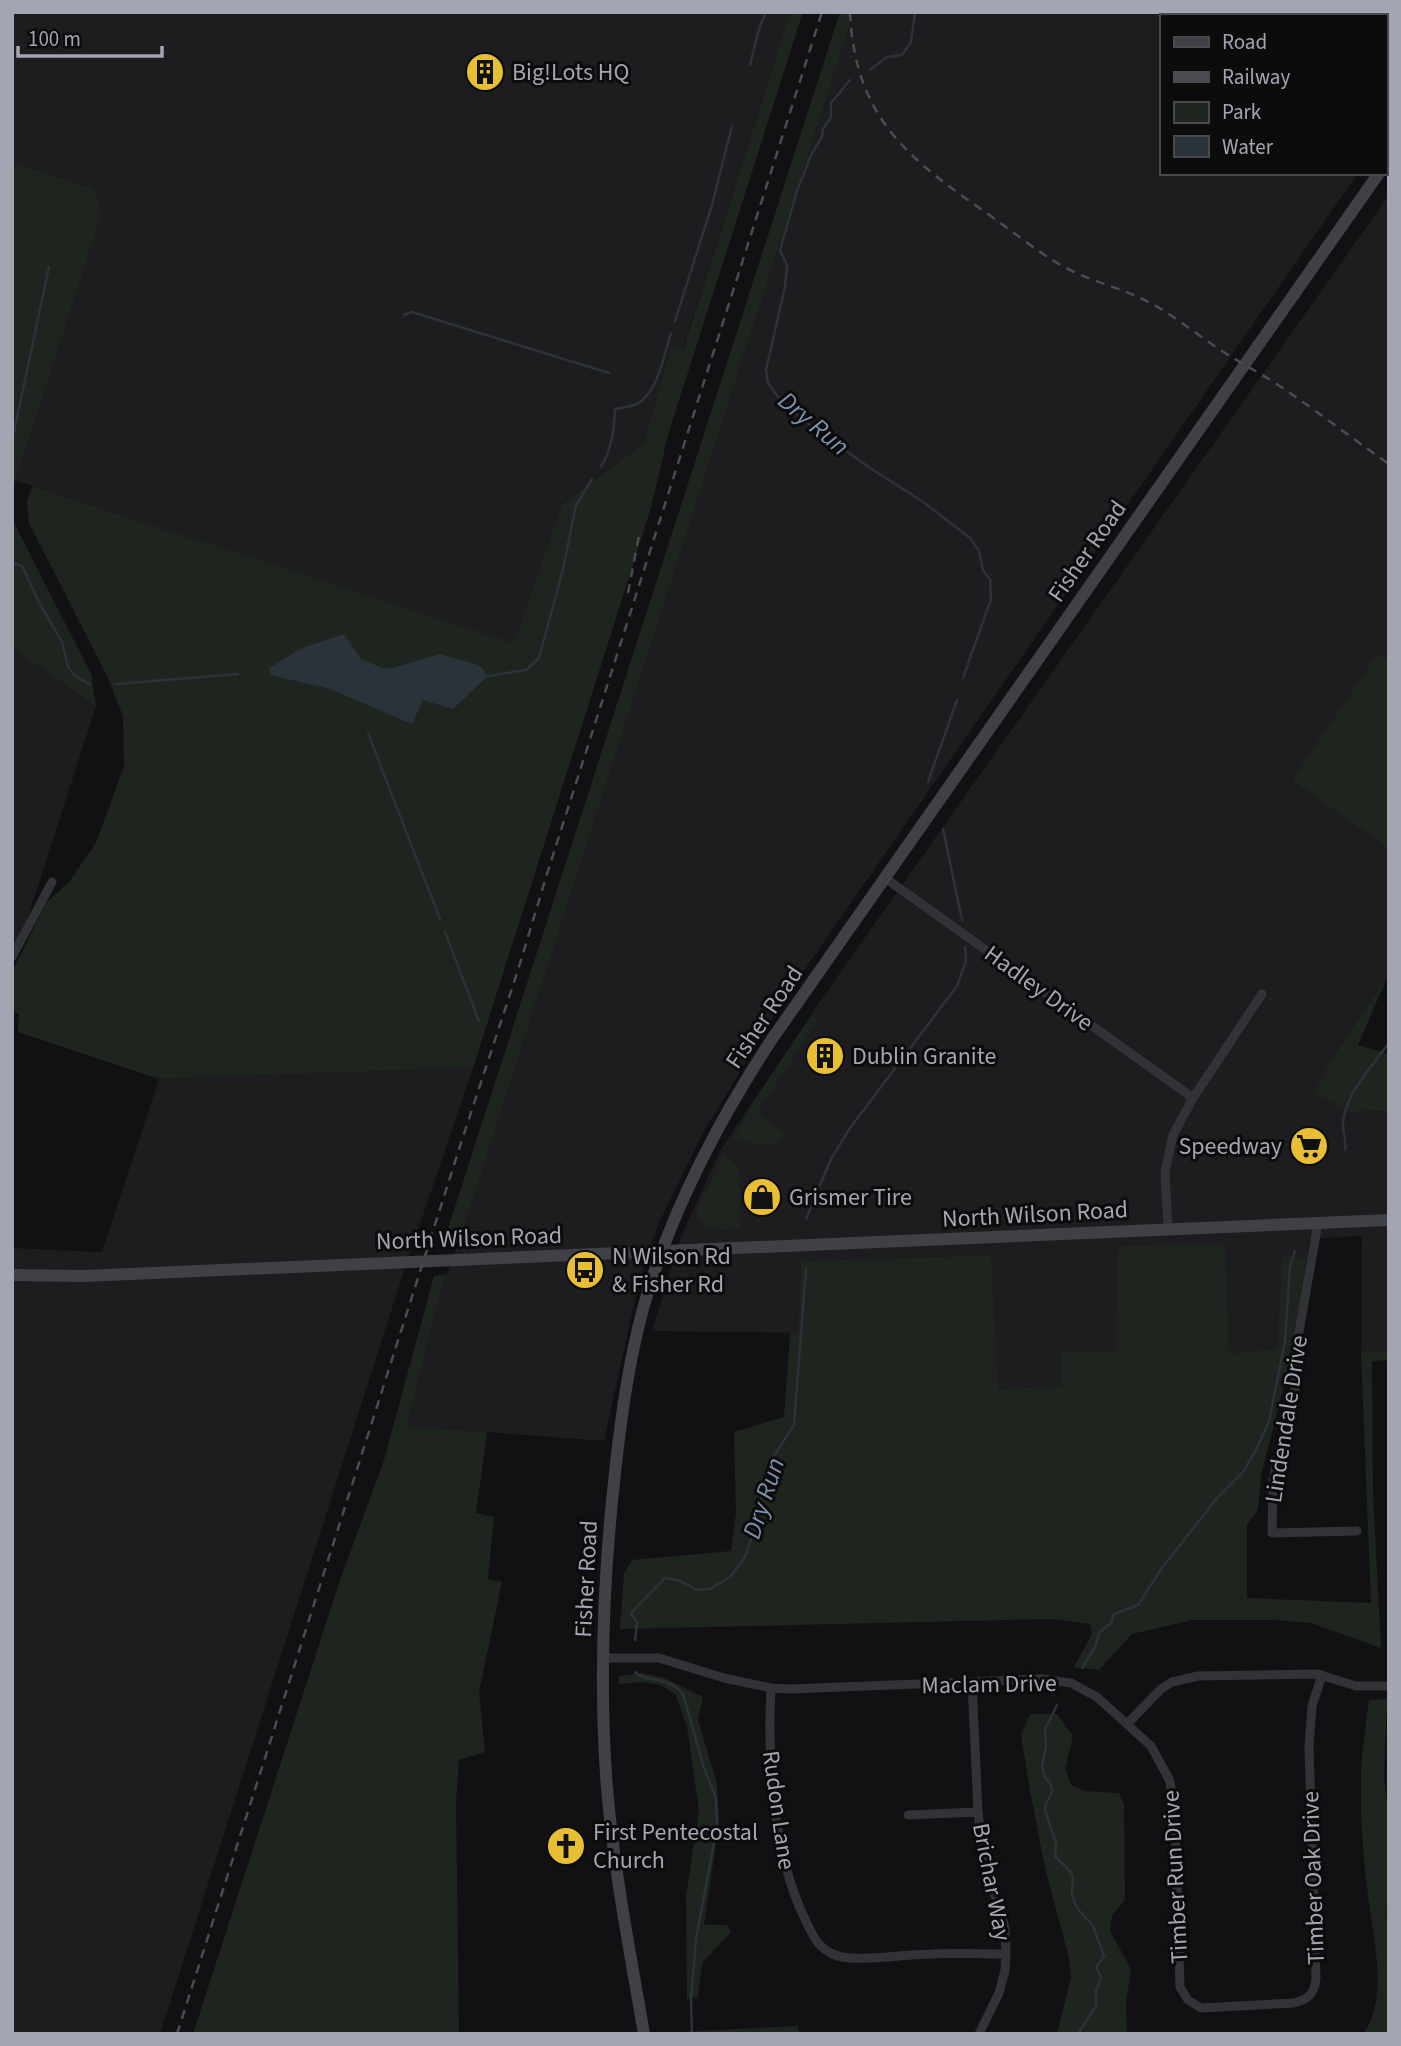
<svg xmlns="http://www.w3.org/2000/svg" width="1401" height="2046" viewBox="0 0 1401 2046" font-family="'Source Sans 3',sans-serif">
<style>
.built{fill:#1d1d1f}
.green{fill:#1e251f}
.water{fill:#2b323a}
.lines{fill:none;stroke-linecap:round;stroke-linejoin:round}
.stream{stroke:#2b323a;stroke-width:2.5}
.street{stroke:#323337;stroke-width:9}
.secondary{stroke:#404147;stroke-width:12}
.rail{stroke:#4b4c52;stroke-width:2.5;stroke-dasharray:9 7;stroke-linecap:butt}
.labels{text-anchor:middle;stroke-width:6;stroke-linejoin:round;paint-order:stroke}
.poi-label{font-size:24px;fill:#a3a6b2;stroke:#0c0c0d;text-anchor:start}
.street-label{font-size:24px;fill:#a3a6b2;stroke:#0c0c0d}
.water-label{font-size:26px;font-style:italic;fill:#7b90ac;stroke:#0c0c0d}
</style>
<rect width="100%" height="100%" fill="#111113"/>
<path class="built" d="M12 12H790L682 351 671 347 643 444 562 504 514 644 14 480 102 213 94 189 12 162Z
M854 12H1389V129L1385 134V16H1161V173H1358L791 989 704 1131 659 1223 639 1281 604 1441 407 1426 438 1299 465 1224Z
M1389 195V660L1379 653 1293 780 1389 849V973L1331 1060 1351 1112 1389 1111V1353H1361L1362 1236 1310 1239 1307 1257 1282 1255 1277 1350 1229 1353 1226 1244 1116 1351 1062 1386 997 1389 990 1255 801 1261 798 1333 652 1331 681 1237 720 1151 823 997Z
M12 648 96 706 12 967Z
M473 1068 404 1271 160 2034H12V1248L102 1252 159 1079Z"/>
<path class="green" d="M790 12H803L668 435 651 508 473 1068 159 1079 18 1032 19 1014 12 1011V972L46 903 69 882 96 843 124 766 123 716 107 676 29 523 27 501 32 486 514 643 562 504 643 444 671 347 683 350Z
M840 12H854L465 1224 458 1245 443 1244Z
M12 162 94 189 102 213 12 490Z
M12 519 91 674 96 706 12 648Z
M1378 653 1389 660V849L1292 780Z
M1389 973 1358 1045 1389 1054V1111L1351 1112 1314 1093 1331 1060Z
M811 1016 818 1020 757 1113 786 1134C770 1151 753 1145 734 1137L755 1099Z
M724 1154 739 1167 741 1229C723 1230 711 1232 698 1219V1208Z
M1226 1244 1229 1353 1277 1349 1282 1255 1307 1257 1290 1360 1261 1476 1258 1510 1247 1525V1598L1371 1603 1361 1353H1389V1360L1372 1361 1373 1493 1381 1648 1311 1623 1274 1620H1193L1132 1634 1099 1670 1074 1667 1092 1634 1090 1624 1052 1619 620 1629 624 1574 632 1560 731 1551 736 1513 734 1432 784 1417 790 1333H798L801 1261 991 1255 998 1389 1061 1386V1351H1116L1118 1246Z
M447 1274 438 1300 407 1426 487 1432 476 1513 494 1517 488 1579 502 1582 479 1692 485 1752 459 1760 456 1800 459 2034H193L339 1583 384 1460 434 1276Z
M641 1673 662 1677 703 1697 698 1720 717 1784 719 1823 704 1925H727L731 1932 702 1963 698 1997 687 1999 686 1896 699 1811 687 1727 676 1695 661 1685 642 1682 619 1684V1676Z
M1387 1699 1384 1776 1389 1821V1888L1386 1912 1389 1943V2034H1363C1391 1998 1371 1929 1367 1887 1363 1854 1360 1814 1361 1780 1361 1754 1366 1726 1369 1700Z
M1030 1714H1057L1073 1736 1065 1769 1071 1785 1084 1791 1119 1793 1124 1805 1125 1900 1112 1915 1110 1931 1131 1969 1126 2004 1127 2034H1057L1071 1978 1069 1958 1045 1868 1030 1790 1021 1735Z
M798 2026 799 2034 657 2033Z"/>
<path class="water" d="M344 634 361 659 382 668H393L439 654 479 665 488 676 453 709 423 700 412 724 330 689 270 675 269 668 302 648Z"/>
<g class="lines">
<path class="stream" d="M750 65 759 29 766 12
M870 70 887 57 902 55 911 42 915 12
M850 80 831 103V117L823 129 822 137 811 155 797 191 780 250 787 265 785 287 766 370 768 383 781 401 800 418 870 468 922 501 970 538 979 551 983 571 990 579 991 599 963 678
M404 315 412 312 609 373
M675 321 712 205 732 126
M12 441 49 267
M601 467C612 448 614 430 615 409 622 408 630 407 637 404 658 393 664 354 671 333
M12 562 22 566 40 604 62 642 68 667 76 677 90 684
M488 676 526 670 539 658 563 569 576 505 592 479
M116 684 238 674
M368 733 440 919
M928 782 957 700
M943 829 962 920
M445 932 479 1021
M1345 1150C1347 1140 1342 1131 1343 1122 1346 1093 1372 1066 1389 1043
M806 1219 831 1159 850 1128 957 986 966 961 965 947
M635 1640 637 1623 631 1613 665 1578 680 1581 697 1590 710 1589 730 1577 745 1557 755 1528 768 1465 794 1425 806 1269
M1082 1668 1095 1647 1099 1633 1111 1623 1114 1614 1138 1605 1162 1568 1217 1498 1243 1472 1257 1448 1269 1421 1285 1341 1290 1267 1295 1251
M635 1672C648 1684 665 1674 683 1694L704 1768 716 1798 717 1827 696 1939 691 1998 692 2034
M1057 1705 1045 1729 1046 1747 1042 1766 1045 1777 1051 1785 1052 1792 1046 1804 1045 1810 1056 1843 1055 1856 1070 1871 1073 1877 1072 1896 1077 1908 1093 1926 1104 1956 1096 1968 1101 1977 1096 1991V2006L1078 2034"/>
<path class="street" d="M885 878 1193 1098
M12 957 52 882
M1318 1223 1297 1343 1295 1390 1291 1426 1280 1448 1273 1481 1272 1533 1357 1531
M1168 1229 1165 1172 1173 1135 1193 1098 1262 994
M603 1658H659L724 1678 771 1688 791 1689 1042 1679 1071 1683 1097 1697 1151 1746 1170 1781 1175 1820 1180 1987 1188 2000 1201 2008 1293 2003C1309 2000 1315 1993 1316 1977L1309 1746 1312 1706 1322 1675
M972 1682 978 1812 985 1870 1000 1908 1005 1928 1006 1954 1005 1970 999 1993 979 2034
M771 1688C767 1760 773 1854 805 1919 812 1934 818 1949 835 1955 854 1963 908 1954 931 1954 956 1953 981 1954 1006 1954
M1128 1723 1161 1689 1172 1682 1198 1676 1317 1674 1356 1686H1389
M908 1815 978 1812"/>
<path class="secondary" d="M1385 164 1389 159
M12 1275 84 1276 1389 1220
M644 2034C630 1952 614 1871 607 1788 599 1686 603 1584 614 1482 621 1416 630 1348 650 1285 678 1198 722 1115 772 1039L1379 173"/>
<path class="rail" d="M850 12C855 122 912 161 995 219 1020 237 1045 258 1074 272 1103 285 1134 292 1161 309 1182 322 1202 338 1222 351 1239 362 1256 371 1272 381 1312 407 1350 437 1389 464
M628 593 640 530
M177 2034 461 1143 518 970 547 874 822 12"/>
</g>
<defs>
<symbol id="building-disc" viewBox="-11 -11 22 22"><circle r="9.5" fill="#e7be34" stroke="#0c0c0d"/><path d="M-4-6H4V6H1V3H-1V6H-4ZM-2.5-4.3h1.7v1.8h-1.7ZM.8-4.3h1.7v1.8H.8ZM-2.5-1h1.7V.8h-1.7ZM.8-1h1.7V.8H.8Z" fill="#111"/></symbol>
<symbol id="supermarket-disc" viewBox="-11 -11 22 22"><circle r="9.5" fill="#e7be34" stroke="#0c0c0d"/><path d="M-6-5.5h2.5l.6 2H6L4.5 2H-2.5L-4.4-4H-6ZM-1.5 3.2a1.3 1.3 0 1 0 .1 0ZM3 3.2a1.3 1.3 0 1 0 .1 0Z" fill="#111"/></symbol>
<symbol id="shop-disc" viewBox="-11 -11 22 22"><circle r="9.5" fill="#e7be34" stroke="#0c0c0d"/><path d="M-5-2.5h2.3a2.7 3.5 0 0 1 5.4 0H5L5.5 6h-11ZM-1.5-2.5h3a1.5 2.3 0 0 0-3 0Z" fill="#111"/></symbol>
<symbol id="bus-disc" viewBox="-11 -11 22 22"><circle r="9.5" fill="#e7be34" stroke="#0c0c0d"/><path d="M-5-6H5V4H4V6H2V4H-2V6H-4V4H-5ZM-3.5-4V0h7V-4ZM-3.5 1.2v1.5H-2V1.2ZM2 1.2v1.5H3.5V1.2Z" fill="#111"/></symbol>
<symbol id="church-disc" viewBox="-11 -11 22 22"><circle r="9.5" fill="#e7be34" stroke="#0c0c0d"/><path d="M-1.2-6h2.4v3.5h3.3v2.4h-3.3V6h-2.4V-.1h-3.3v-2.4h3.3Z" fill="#111"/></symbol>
</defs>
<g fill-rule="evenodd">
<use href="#building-disc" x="463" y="50" width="44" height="44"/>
<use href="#building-disc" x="803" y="1034" width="44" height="44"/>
<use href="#supermarket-disc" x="1287" y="1124" width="44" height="44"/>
<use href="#shop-disc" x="740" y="1175" width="44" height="44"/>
<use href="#bus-disc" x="563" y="1248" width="44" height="44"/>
<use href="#church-disc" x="544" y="1824" width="44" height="44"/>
</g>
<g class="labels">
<g class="poi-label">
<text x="512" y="80">Big!Lots HQ</text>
<text x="852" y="1064">Dublin Granite</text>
<text x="1282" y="1154" text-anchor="end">Speedway</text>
<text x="789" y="1205">Grismer Tire</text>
<text x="612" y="1264">N Wilson Rd<tspan x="612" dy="28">&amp; Fisher Rd</tspan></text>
<text x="593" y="1840">First Pentecostal<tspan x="593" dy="28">Church</tspan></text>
</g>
<g class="street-label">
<text transform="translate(1087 551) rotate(-55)" y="8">Fisher Road</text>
<text transform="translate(1039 988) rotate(36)" y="8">Hadley Drive</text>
<text transform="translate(764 1017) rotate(-56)" y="8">Fisher Road</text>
<text transform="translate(1035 1214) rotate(-3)" y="8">North Wilson Road</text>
<text transform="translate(469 1238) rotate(-2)" y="8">North Wilson Road</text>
<text transform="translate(1286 1419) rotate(-81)" y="8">Lindendale Drive</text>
<text transform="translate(586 1579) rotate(-87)" y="8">Fisher Road</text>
<text transform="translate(989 1684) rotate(-1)" y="8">Maclam Drive</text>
<text transform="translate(779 1810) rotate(82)" y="8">Rudon Lane</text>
<text transform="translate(1175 1877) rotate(-93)" y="8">Timber Run Drive</text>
<text transform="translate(1313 1878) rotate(-92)" y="8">Timber Oak Drive</text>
<text transform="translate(992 1882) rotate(79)" y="8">Brichar Way</text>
</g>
<g class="water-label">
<text transform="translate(814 423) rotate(40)" y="9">Dry Run</text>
<text transform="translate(763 1498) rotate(-72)" y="9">Dry Run</text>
</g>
</g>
<rect width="1401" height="2046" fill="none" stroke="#a3a6b2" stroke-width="28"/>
<rect x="1160" y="14" width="228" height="161" fill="#0c0c0d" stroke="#484a4f" stroke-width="2"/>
<rect x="1174" y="37" width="35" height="10" fill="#404147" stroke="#484a4f" stroke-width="2"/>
<text x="1222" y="49" font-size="21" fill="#a3a6b2">Road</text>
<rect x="1174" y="72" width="35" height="10" fill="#4b4c52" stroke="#484a4f" stroke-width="2"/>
<text x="1222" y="84" font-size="21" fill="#a3a6b2">Railway</text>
<rect x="1174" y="102" width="35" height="21" fill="#1e251f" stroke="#484a4f" stroke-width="2"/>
<text x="1222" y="119" font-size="21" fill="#a3a6b2">Park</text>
<rect x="1174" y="136" width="35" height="21" fill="#2b323a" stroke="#484a4f" stroke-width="2"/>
<text x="1222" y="154" font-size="21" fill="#a3a6b2">Water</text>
<path d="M18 46v10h144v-10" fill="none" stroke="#a3a6b2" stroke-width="3.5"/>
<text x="28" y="46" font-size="21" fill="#a3a6b2" stroke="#0c0c0d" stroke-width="5" paint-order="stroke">100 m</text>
</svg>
